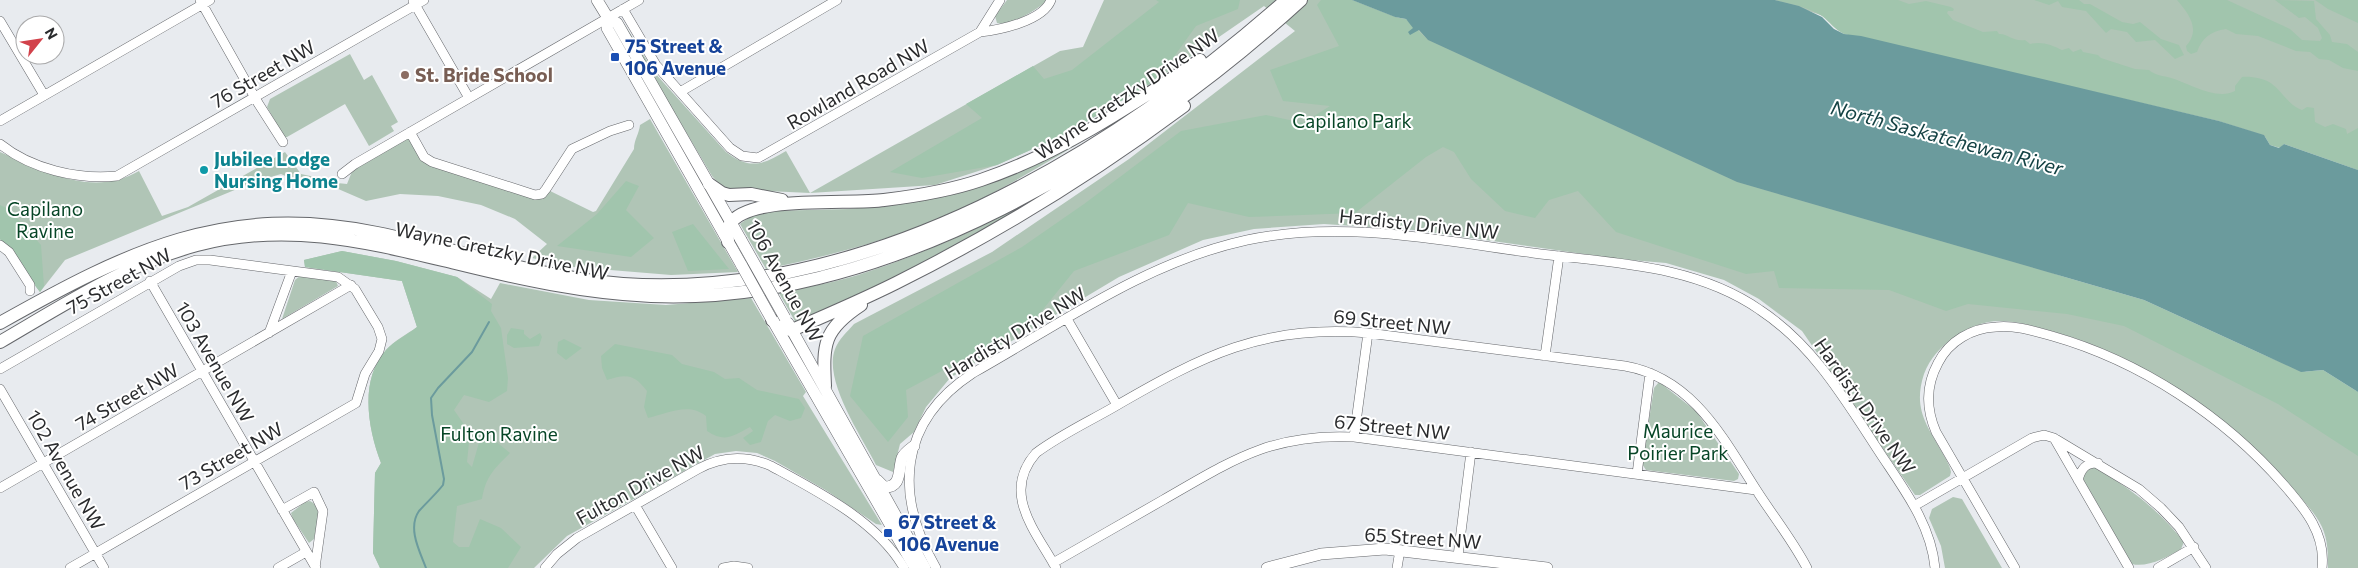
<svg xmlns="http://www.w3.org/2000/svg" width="2358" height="568" viewBox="0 0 2358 568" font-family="Commissioner,sans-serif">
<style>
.green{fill:#b0c5b6}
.forest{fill:#a1c5ad}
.water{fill:#6b9b9d}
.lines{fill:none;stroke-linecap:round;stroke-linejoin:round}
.stream{stroke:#6b9b9d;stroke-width:2}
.street-casing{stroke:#65676b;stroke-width:10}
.secondary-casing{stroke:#65676b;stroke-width:12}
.primary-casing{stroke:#65676b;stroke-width:14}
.street{stroke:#fff;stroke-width:9}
.secondary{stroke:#fff;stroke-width:11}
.primary{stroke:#fff;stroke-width:12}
.secondary-bridge-casing{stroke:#65676b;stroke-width:12;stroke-linecap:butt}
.secondary-bridge{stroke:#fff;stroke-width:11}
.transit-dot{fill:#1a4fb4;stroke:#fff;stroke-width:2}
.education-dot{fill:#8d6e63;stroke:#fff;stroke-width:2}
.culture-dot{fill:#0f9aa8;stroke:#fff;stroke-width:2}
.labels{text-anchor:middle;stroke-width:4;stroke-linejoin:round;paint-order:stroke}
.transit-label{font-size:19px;font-weight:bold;fill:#164399;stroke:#fff;text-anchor:start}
.street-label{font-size:19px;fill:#2a2b2d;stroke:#fff}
.education-label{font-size:19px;font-weight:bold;fill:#785e54;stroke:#fff;text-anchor:start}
.park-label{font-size:19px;fill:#064526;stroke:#fff}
.culture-label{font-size:19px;font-weight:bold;fill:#0d838f;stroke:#fff;text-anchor:start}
.water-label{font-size:20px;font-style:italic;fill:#144244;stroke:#fff}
</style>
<rect width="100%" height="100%" fill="#e8ebef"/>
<path class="green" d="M1007 0H1047C1040 9 1008 27 997 23L995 16Z
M1104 0H1352L2358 392V568H2328C2328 554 2328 540 2322 527 2316 514 2304 502 2295 491 2235 417 2141 355 2048 330 2033 326 2017 321 2000 321 1982 321 1969 328 1955 337 1941 346 1930 358 1924 374 1913 408 1926 424 1942 452 1945 458 1950 465 1951 472L1950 476 1920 495H1915L1802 331 1759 299 1724 280 1666 263 1619 259 1414 230 1324 224 1254 229 1203 240 1119 277 950 378 926 407 914 432 900 444 893 472 876 465C862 437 823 381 835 349 839 339 847 332 854 324L992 252 1129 159 1295 31 1264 6 1158 79 1066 134 997 165 935 185 810 193 729 189 720 185 712 176 625 29 623 22 654 72 726 152C749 170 763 165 786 151L810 193 1060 51 1083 47Z
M1775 0H2358V170L2304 149 2219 121 1955 59Z
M350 54 364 80 372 75 398 122 391 126 394 131 369 146 345 104 287 137H284L267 107 270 99Z
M650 119 738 272 671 275 574 267 532 258 547 244 515 219 481 205 438 196 400 194 366 201 329 185 299 182 281 174 254 182 65 260 40 292 0 239V152C44 171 92 198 139 171L162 216 188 207 285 152 301 174 315 177 318 181 347 184 355 164 410 132 424 157 535 195 546 189 593 212 596 211 634 149C634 140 639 134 640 125Z
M1100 131C1062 153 1024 177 985 197 917 233 840 254 766 269L740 224 751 216 766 211 848 209 913 202Z
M1038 198 907 273 796 323 779 293C805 287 833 283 858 275 921 255 980 228 1038 198Z
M342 251 396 261 457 277 491 299 500 283 589 300 666 305 751 298 806 392 803 396 882 525 876 524 827 491 775 461 757 453 736 451 715 454 567 536 534 568H380L373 553 375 473 381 463C368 429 359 380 386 350 394 341 407 334 417 327L402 281 305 267 304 260Z
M300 276 336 281 338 286 282 319 295 280Z
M1659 382 1696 411 1739 474 1738 479 1734 481 1646 470 1642 464 1654 388Z
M2089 468H2096C2131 489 2159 510 2184 542L2181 549C2168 557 2147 568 2132 564L2083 479 2084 474Z
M1953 497 1962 499 2002 568H1945L1941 546 1929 518 1932 509Z
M310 501C324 507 316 527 314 539L309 543 293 519 291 513 305 502Z"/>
<path class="forest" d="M1156 0H1240L1238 9 1196 26 1158 79 1066 134 997 165 922 178 890 172 982 118 966 104 1033 66 1044 79 1072 70 1159 2Z
M1321 0H1352L1395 17 1406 19 1428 40 1737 182 2144 300 2301 372 2323 370 2358 392V456L2278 404 2124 326 2067 314 1968 304 1946 311 1889 290 1779 288 1774 271 1746 274 1616 232 1578 191 1549 200 1535 218 1505 211 1471 179 1454 152 1443 147 1426 157 1355 213 1249 217 1188 203 1169 235 1074 271 1032 323 906 390 908 417 888 442 850 396 863 336 1022 247 1084 204 1181 131 1266 115 1303 123 1330 106 1283 101 1270 70 1339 46 1317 5Z
M1775 0H1898L1909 4 1926 1 1951 7 1954 9 1953 11H1948L1947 13 1953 20 1983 32 1997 31 1999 34C2007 33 2013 42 2025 40L2030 44C2042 41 2052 45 2062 50L2069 48 2073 52 2081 49 2083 52 2098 55 2101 58 2135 69 2149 70C2154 75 2164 76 2171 78 2189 83 2216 101 2235 91V86L2242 77C2249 76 2265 78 2272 84 2283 92 2288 105 2302 110L2307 107 2314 108 2315 122 2325 127 2333 124 2346 129 2347 134 2358 128V170L2284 144 2280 148 2270 145 2264 135 2219 121 1844 34C1834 29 1830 22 1822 16 1808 7 1791 4 1775 0Z
M2034 0H2079L2084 4H2090L2122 22 2133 24 2140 22 2161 39 2179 45 2184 55 2175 59 2155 40 2136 42 2127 32 2111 29 2106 33 2086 11 2062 7 2058 1 2049 5Z
M2177 0H2227L2290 29 2302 40 2320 41 2322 38 2318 28 2305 17 2299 18 2275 0 2314 1 2316 19 2330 35 2332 42 2347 44 2358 52V71L2343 68 2329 60 2319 59 2310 52 2296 51 2258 36 2236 34 2226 29C2211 31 2202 38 2197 52L2191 54 2187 51 2186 46C2201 30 2189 14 2177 0Z
M2315 0H2358V23L2328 9Z
M626 181 639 186 626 210 654 238 631 257 557 246 597 214Z
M0 205 9 209 41 245 44 286 40 292 0 239Z
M693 224 729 269 688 271 672 232Z
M342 251 396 261 457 277 492 304 491 311 501 328 508 378 507 391 489 402 464 395 454 410 470 433 467 462 472 467 480 439 488 435 510 453C494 469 486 476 482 499L457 506 453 542 459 547H469L480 519 501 528 521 547 508 568H380L373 553 375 473 381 463C368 429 359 380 386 350 394 341 407 335 417 327L402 281 305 267 304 260Z
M511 328 524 330V334L530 339 540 333 542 337 539 346 514 348 507 344V335Z
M564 339 582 348 566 360 557 353 558 342Z
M615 344 672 355 682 364 714 372 725 379 739 378 757 390 799 399 805 408 801 418 790 421 775 415 768 421 761 442 750 445 743 438 753 431 750 427C733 436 725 443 707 431L706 416C689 402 668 413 648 418L644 407 647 391C635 375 627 373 607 380L602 368 601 356Z"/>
<path class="water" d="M1352 0H1775L1799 6 1822 17 1834 29 1844 34 1861 36 2219 121 2264 135 2270 145 2279 148 2284 144 2358 170V392L2323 370 2301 372 2144 300 1737 182 1428 40 1419 30 1410 35 1408 32 1413 28 1406 19 1395 17Z"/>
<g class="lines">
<path class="stream" d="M426 568C420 552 407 528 419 511 427 502 436 494 443 485L444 479 432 415 431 398 438 388 472 352 489 322"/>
<defs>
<path id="street" d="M200 0 258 103 283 142
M413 1 469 98
M623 9 656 65 730 148 742 156 758 158 980 32C1000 30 1043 21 1051 0
M0 21 44 95
M980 32 1000 0
M680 92 837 0
M0 121 210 0
M410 132 424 157 432 162 535 195 542 194 546 189 572 149 610 131 629 125
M0 144C31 169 78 180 117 176L424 0
M342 174 355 164 639 0
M0 245 9 252 30 285V291
M150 281 316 568
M1067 319 1117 405
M269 333 292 271
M1545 356 1559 256
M0 369 179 266 196 260H210L338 277 355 289 378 327 382 339 379 351 365 374 356 403 70 568
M0 389 104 568
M1354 437 1368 333
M2054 438 2129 568
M1637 474 1650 373
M2078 480C2081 469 2086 462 2098 463
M0 488 351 285
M635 505 672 568
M1914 506 2032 438 2044 435 2054 438 2139 489 2161 508 2179 527 2206 568
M282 510 314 492 323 511 315 568
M1458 556 1471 452
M1053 563C1090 542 1126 521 1163 500 1231 461 1271 433 1354 437L1756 490
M278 568 306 552
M545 568 557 554 577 538 698 469C722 456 746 455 771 466 817 491 877 521 904 568
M723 568 734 566 748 568
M936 568C894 495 898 422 973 373 1062 323 1146 262 1247 240 1342 220 1438 240 1533 253 1610 263 1694 264 1760 310 1813 345 1844 398 1878 450 1902 487 1931 523 1935 568
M1056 568C1035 530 1001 493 1036 453 1060 435 1088 422 1114 407 1202 356 1263 324 1368 333L1625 366C1693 378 1723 438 1757 491 1773 516 1793 541 1807 568
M1397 568 1400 550
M2015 568 1936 432C1926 409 1926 385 1938 363 1949 341 1972 328 1996 327 2015 325 2034 331 2052 336 2140 361 2224 416 2284 485 2305 509 2326 534 2322 568
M2158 568 2194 547"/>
<path id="secondary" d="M597 0 608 18 617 23 741 240
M608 18 607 28 742 266
M773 321 915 568
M788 323 925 568
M877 480 884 487C902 488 898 470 902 458 904 453 910 449 914 446
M1267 568 1321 554 1385 549 1547 568"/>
<path id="primary" d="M709 184 722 193 729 195 751 194 782 200
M728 242C728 236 726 229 730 224 749 194 851 205 884 200 917 196 949 191 981 180 1059 154 1132 105 1200 60
M772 320 784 329 792 330C827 315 862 300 896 283 996 233 1094 173 1184 106
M0 323C128 251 226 202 377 233 458 249 539 278 623 284 868 300 1108 157 1286 0
M0 342C62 306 126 264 197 245 288 221 367 242 455 263 520 279 584 293 651 296 885 306 1134 153 1301 0
M825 386C823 344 823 330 861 305"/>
</defs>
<use href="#street" class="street-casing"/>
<use href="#secondary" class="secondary-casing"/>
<use href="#primary" class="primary-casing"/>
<use href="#street" class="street"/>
<use href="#secondary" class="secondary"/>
<use href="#primary" class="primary"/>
<defs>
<path id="secondary-bridge" d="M741 240 785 318
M742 266 772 320"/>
</defs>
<use href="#secondary-bridge" class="secondary-bridge-casing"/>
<use href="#secondary-bridge" class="secondary-bridge"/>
</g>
<g class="transit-dot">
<rect x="610" y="52" width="10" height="10" rx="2.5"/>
<rect x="883" y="528" width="10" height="10" rx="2.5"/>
</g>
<circle class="education-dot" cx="405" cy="75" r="5"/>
<circle class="culture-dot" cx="204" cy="170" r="5"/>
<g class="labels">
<g class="transit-label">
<text x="625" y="53">75 Street &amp;<tspan x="625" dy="22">106 Avenue</tspan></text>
<text x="898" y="529">67 Street &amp;<tspan x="898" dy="22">106 Avenue</tspan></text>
</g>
<g class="street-label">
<text transform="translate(263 74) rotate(-30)" y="7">76 Street NW</text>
<text transform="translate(858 84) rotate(-30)" y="7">Rowland Road NW</text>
<text transform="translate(1127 94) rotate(-34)" y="7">Wayne Gretzky Drive NW</text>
<text transform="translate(1419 224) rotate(6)" y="7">Hardisty Drive NW</text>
<text transform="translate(502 251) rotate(12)" y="7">Wayne Gretzky Drive NW</text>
<text transform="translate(119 281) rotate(-29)" y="7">75 Street NW</text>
<text transform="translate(785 281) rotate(61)" y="7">106 Avenue NW</text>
<text transform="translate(1392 322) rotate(6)" y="7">69 Street NW</text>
<text transform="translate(1015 333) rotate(-31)" y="7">Hardisty Drive NW</text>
<text transform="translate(215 362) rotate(60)" y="7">103 Avenue NW</text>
<text transform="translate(127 397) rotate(-30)" y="7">74 Street NW</text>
<text transform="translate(1865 406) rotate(55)" y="7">Hardisty Drive NW</text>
<text transform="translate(1392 427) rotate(6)" y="7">67 Street NW</text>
<text transform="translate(231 456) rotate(-30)" y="7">73 Street NW</text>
<text transform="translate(66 470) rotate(60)" y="7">102 Avenue NW</text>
<text transform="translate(640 485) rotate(-29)" y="7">Fulton Drive NW</text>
<text transform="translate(1423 538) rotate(4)" y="7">65 Street NW</text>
</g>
<g class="education-label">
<text x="415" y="82">St. Bride School</text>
</g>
<g class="park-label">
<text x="1352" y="128">Capilano Park</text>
<text x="45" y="216">Capilano<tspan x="45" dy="22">Ravine</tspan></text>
<text x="1678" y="438">Maurice<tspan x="1678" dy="22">Poirier Park</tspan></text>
<text x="499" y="441">Fulton Ravine</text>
</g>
<g class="culture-label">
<text x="214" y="166">Jubilee Lodge<tspan x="214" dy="22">Nursing Home</tspan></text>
</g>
<g class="water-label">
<text transform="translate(1947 138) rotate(15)" y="7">North Saskatchewan River</text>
</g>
</g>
<g transform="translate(40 40) rotate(60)"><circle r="24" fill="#ffffff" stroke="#aaaaab"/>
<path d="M0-4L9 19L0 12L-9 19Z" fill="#d2424b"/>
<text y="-8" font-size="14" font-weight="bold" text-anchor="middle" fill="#2a2b2d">N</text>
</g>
</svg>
